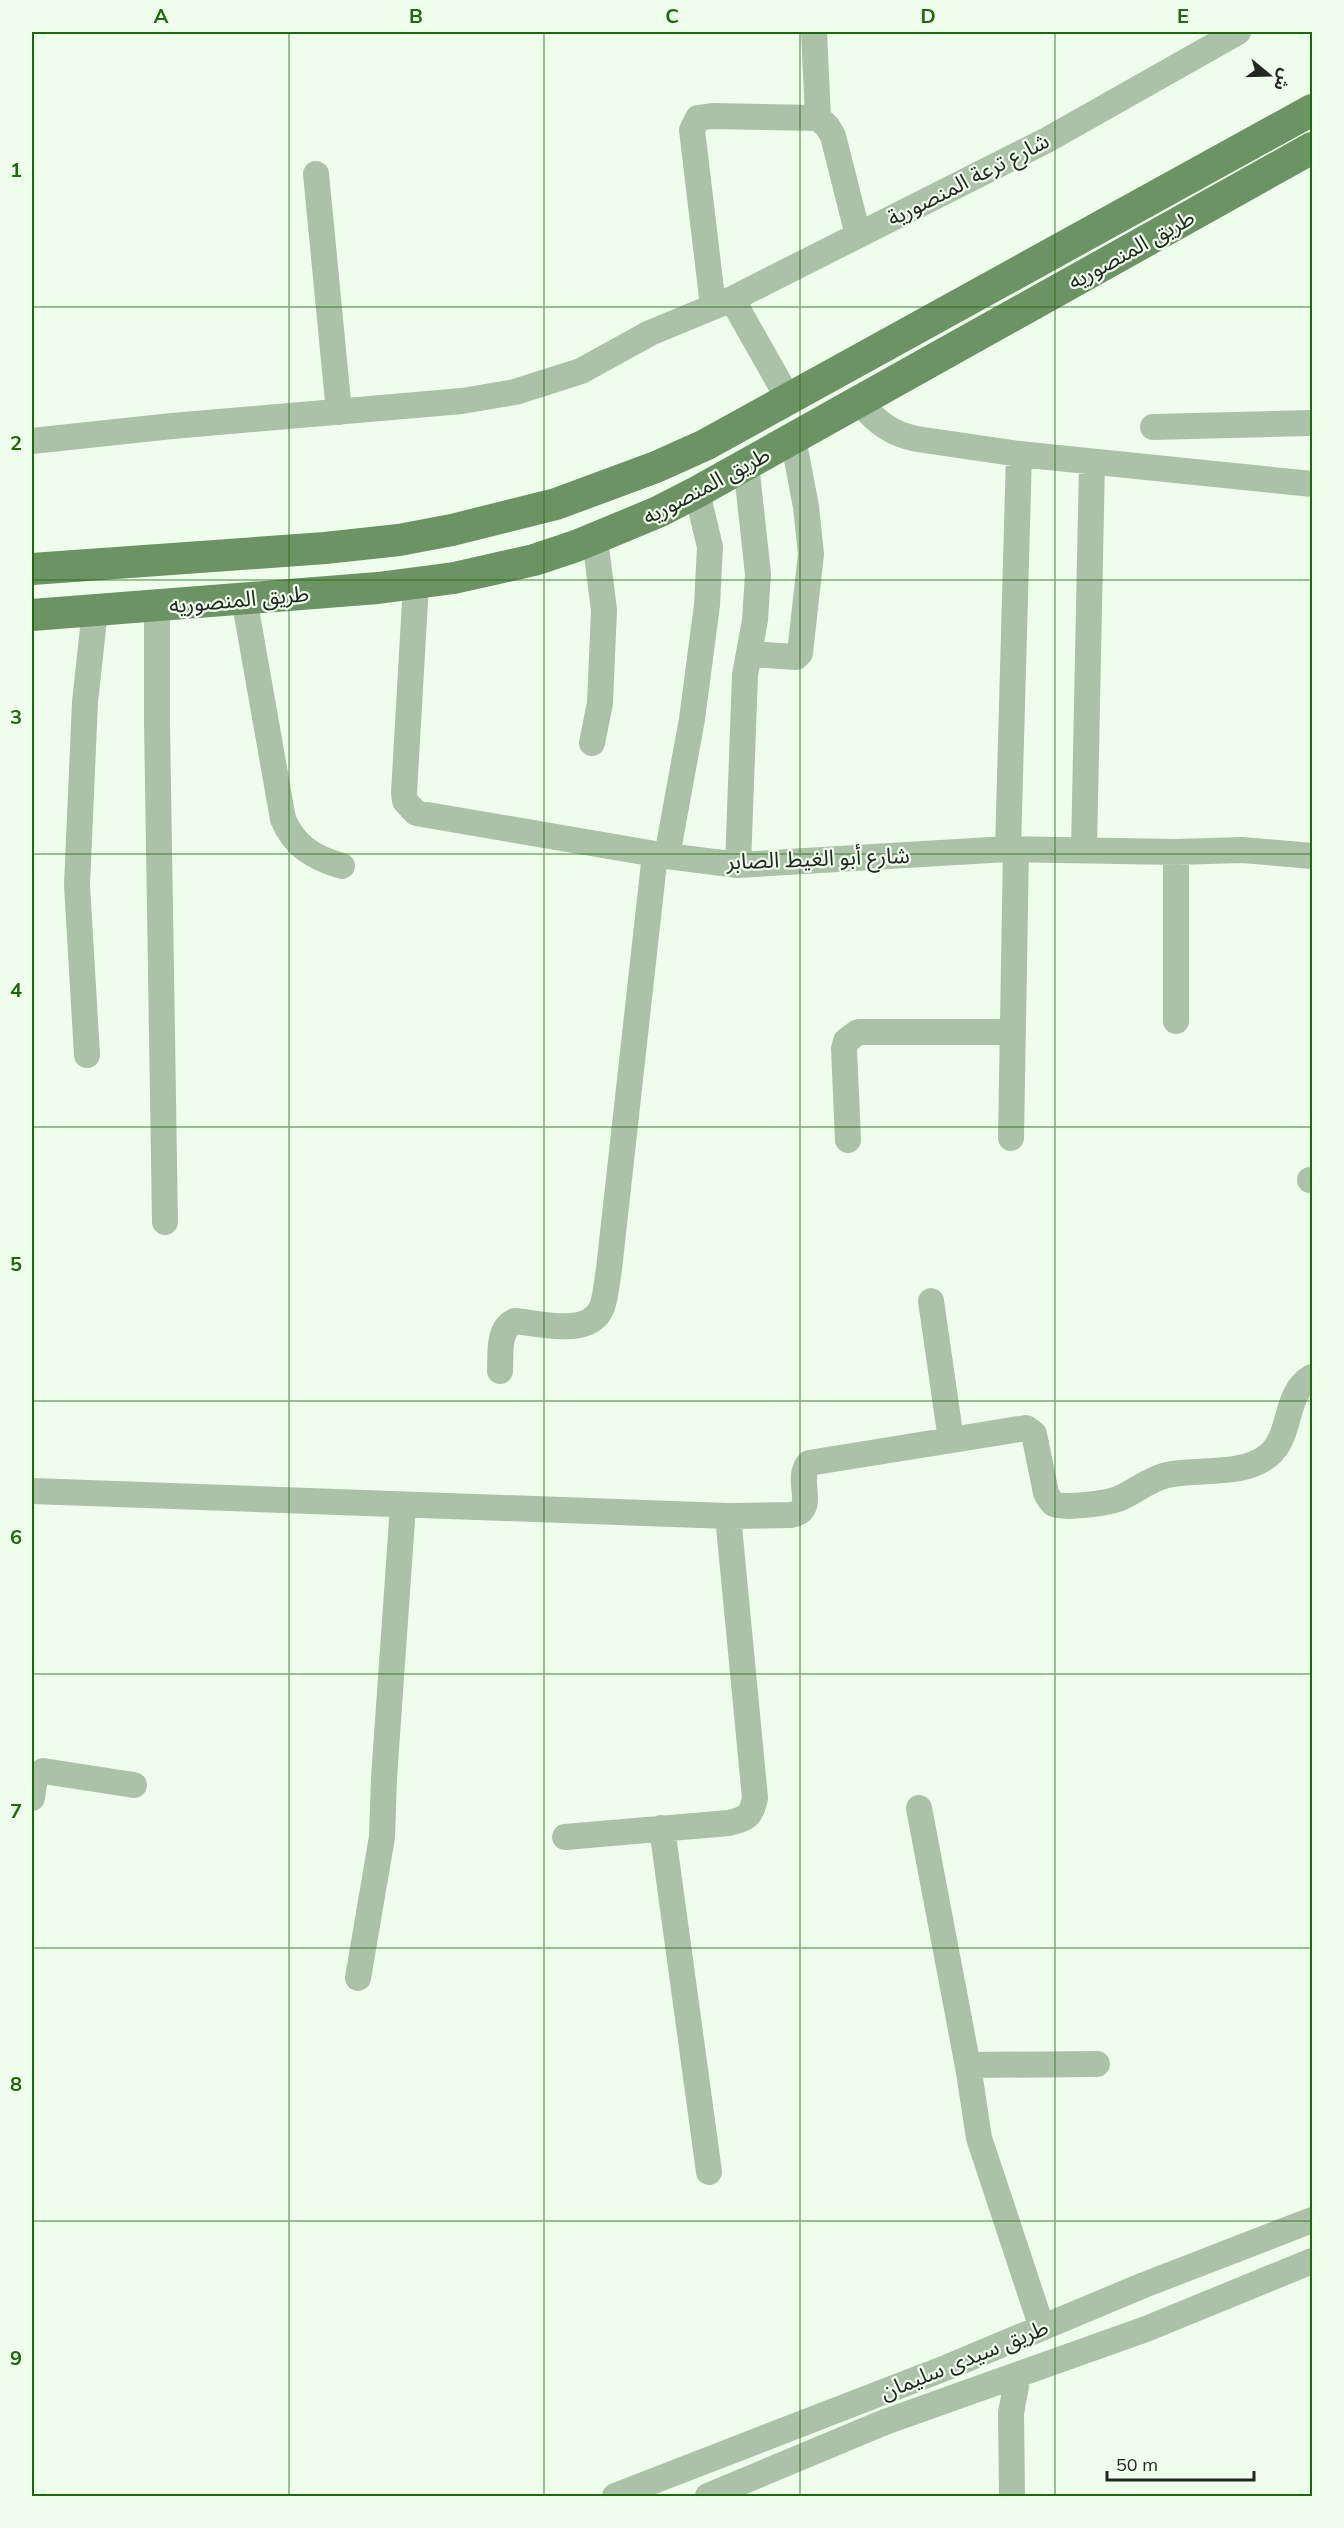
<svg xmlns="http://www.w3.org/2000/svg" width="1344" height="2528" viewBox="0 0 1344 2528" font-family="Mulish,'Noto Sans Arabic',sans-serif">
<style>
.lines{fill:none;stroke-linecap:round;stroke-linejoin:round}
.minor{stroke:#acc2a8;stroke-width:26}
.major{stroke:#6b9363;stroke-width:32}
.grid{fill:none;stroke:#1d6a0a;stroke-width:1.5;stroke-opacity:0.55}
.labels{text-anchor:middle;stroke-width:4.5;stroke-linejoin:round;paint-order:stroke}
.street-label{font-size:22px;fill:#222821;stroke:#effeec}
.neatline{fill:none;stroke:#1d6a0a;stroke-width:2}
.grid-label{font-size:20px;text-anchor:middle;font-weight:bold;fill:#1d6a0a}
</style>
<rect width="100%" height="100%" fill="#effeec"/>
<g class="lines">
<path class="minor" d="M814 32 818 118
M316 174 339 412
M713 306 692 130 698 118 712 116 818 118 827 126 833 136 858 235
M788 398 732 299 1047 140 1238 32
M858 401C876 421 890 434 917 439L1019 454 1312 484
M1153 427 1312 423
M32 441 172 426 462 401 515 392 581 371 650 333 732 299
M416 584 404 793 405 801 416 813 667 856 738 865 1008 849 1176 852 1242 850 1312 856
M244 598 283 819C294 846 314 858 342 866
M157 606V722L165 1222
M749 654 796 657 800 653 811 554 806 507 793 438
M592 743 600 703 604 610 595 539
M1008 849 1019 454
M1084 850 1092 462
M1176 852V1021
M667 856 692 719 707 605 710 547 697 492
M738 865 745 675 755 620 758 574 746 464
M87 1055 77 885 85 702 95 610
M1011 1138 1016 849
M848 1140 844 1049 846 1041 858 1032H1013
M1310 1180H1312
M931 1301 951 1440
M500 1371C501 1355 497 1329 515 1321 539 1323 590 1338 602 1307 606 1296 607 1281 609 1269L655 854
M32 1491 728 1516 791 1515C819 1510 794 1480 809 1463L1026 1428 1034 1434 1046 1493C1048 1497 1050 1501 1054 1504 1065 1509 1106 1503 1118 1499 1135 1492 1149 1479 1167 1475 1200 1468 1242 1477 1269 1455 1293 1435 1283 1393 1312 1377
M32 1798 35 1777 43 1771 134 1785
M919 1808 969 2072 979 2138 1042 2328
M662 1828 709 2172
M565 1837 729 1823C747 1818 751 1817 755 1798L728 1516
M358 1978 382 1837 384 1778 403 1506
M968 2065 1097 2064
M615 2496 948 2367 1144 2285 1312 2220
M708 2496 885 2422 1146 2329 1312 2261
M1012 2496 1011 2413 1018 2375"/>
<path class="major" d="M32 569 325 548 399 540 452 530 556 504 656 467 705 445 1312 110
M32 615 378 588 454 578 534 560 576 546 658 512 697 492 1312 148"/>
</g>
<path class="grid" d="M289 32V2496M544 32V2496M800 32V2496M1055 32V2496M32 307H1312M32 580H1312M32 854H1312M32 1127H1312M32 1401H1312M32 1674H1312M32 1948H1312M32 2221H1312"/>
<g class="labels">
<g class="street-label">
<text transform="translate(968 179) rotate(-27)" y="8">شارع ترعة المنصورية</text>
<text transform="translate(1131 249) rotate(-29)" y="8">طريق المنصوريه</text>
<text transform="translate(706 485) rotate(-28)" y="8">طريق المنصوريه</text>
<text transform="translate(239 599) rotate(-5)" y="8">طريق المنصوريه</text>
<text transform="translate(818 858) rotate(-2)" y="8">شارع أبو الغيط الصابر</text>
<text transform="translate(964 2359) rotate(-22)" y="8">طريق سيدى سليمان</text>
</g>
</g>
<rect width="1344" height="2528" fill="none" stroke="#effeec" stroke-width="66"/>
<g transform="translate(1269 75) rotate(109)" stroke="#effeec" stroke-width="4.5" paint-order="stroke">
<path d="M0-4.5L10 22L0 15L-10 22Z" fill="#222821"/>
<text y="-9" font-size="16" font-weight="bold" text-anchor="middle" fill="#222821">ش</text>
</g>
<path d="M1107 2471v9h147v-9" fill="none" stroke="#222821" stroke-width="3"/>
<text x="1116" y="2471" font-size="18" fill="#222821" stroke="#effeec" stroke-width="4.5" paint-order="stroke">50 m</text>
<rect x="33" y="33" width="1278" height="2462" class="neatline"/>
<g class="grid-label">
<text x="161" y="23">A</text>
<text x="416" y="23">B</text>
<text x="672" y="23">C</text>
<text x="928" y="23">D</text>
<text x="1183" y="23">E</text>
<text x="16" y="177">1</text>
<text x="16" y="450">2</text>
<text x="16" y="724">3</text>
<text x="16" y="997">4</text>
<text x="16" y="1271">5</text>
<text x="16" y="1544">6</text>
<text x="16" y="1818">7</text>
<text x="16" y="2091">8</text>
<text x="16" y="2365">9</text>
</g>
</svg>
